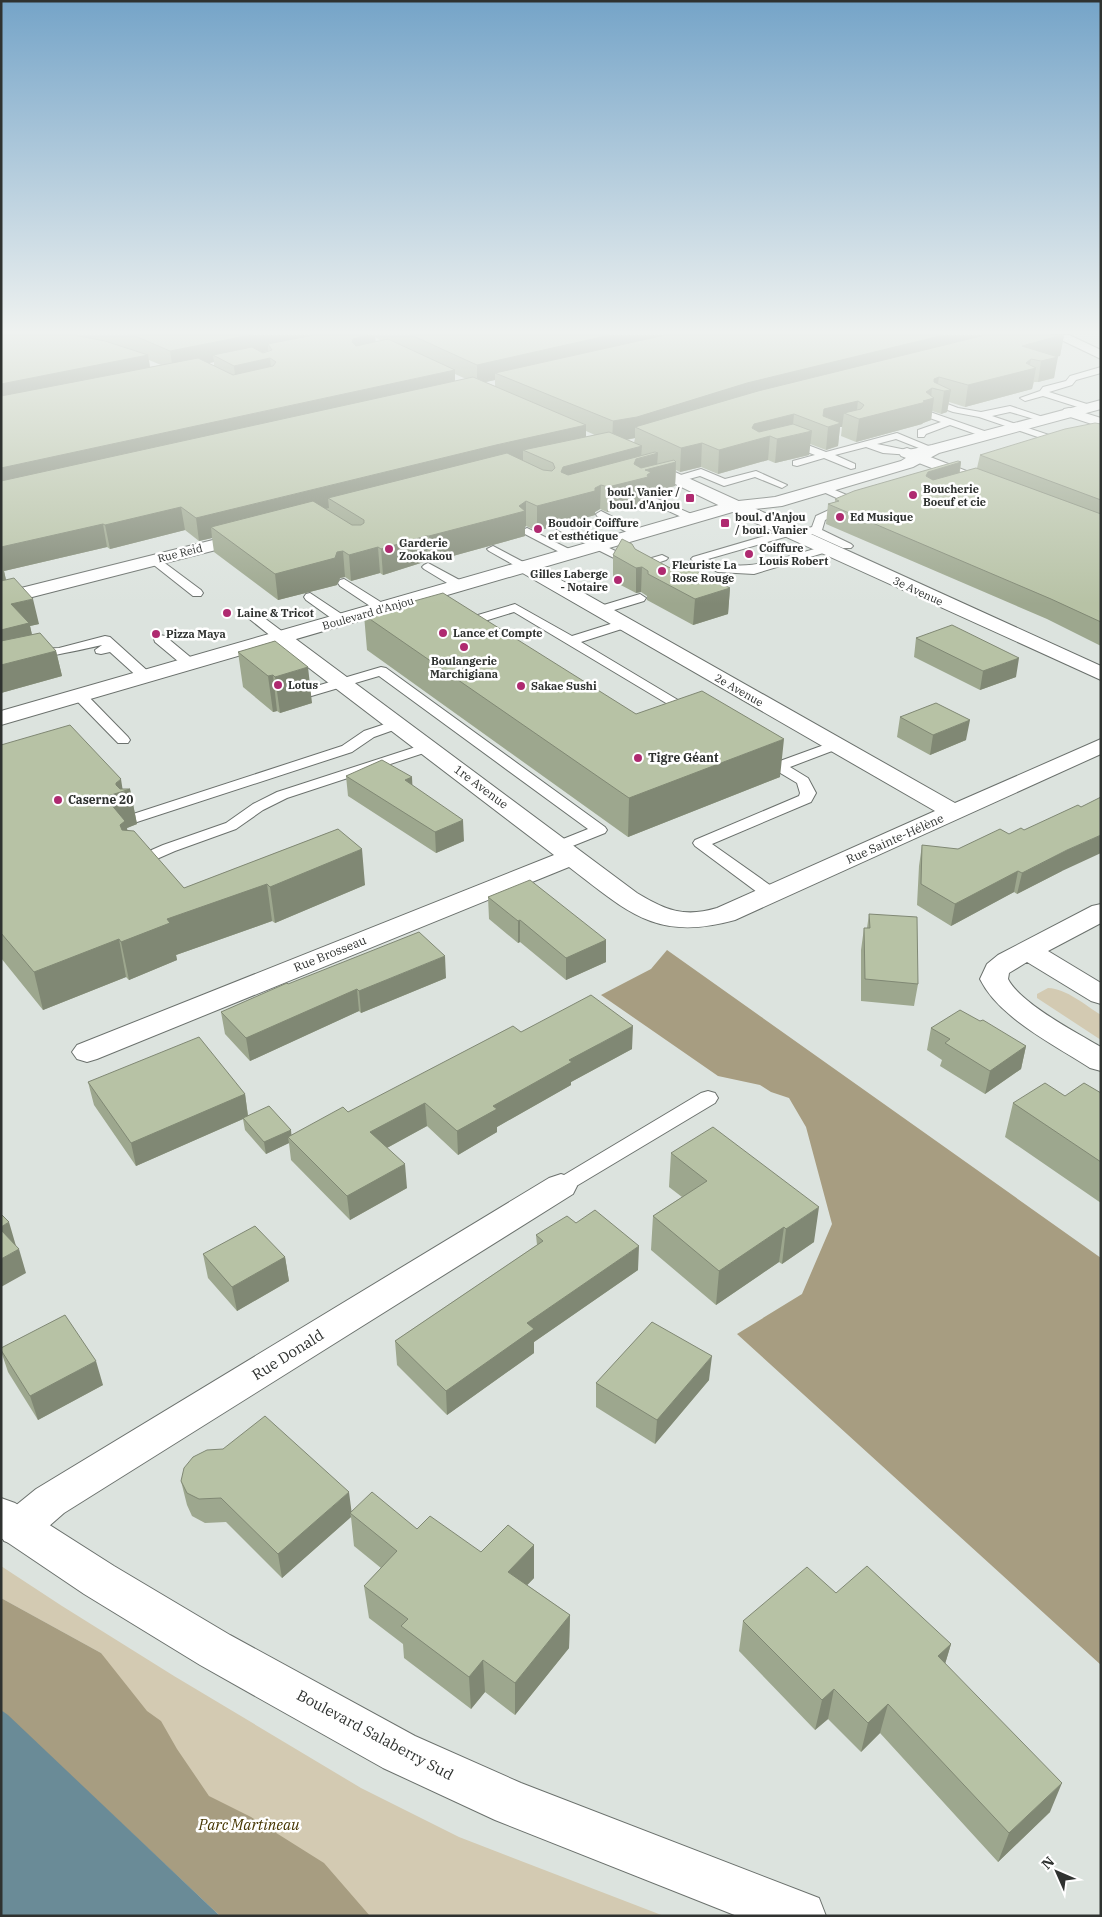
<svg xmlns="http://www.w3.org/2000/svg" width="1102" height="1917" viewBox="0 0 1102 1917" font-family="'IBM Plex Serif',serif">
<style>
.green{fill:#d3cab2}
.forest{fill:#a79d81}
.water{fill:#6a8b97}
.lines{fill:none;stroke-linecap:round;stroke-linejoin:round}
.service-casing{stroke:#6b716d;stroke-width:2}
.minor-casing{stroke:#6b716d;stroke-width:2}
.tertiary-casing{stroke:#6b716d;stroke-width:2}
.service{fill:#fff;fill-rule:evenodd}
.minor{fill:#fff;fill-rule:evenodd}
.tertiary{fill:#fff;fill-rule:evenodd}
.wall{fill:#9da78e;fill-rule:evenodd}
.shaded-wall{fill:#808874}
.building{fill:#b7c2a5;stroke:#808874}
.poi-dot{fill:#af2a70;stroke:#fff;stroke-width:2}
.labels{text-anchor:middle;stroke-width:5;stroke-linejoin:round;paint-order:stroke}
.far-poi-label{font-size:11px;font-weight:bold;fill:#2f3230;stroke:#fff;text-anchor:start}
.far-street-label{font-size:11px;fill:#2f3230;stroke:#fff}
.poi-label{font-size:12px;font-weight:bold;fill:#2f3230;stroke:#fff;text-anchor:start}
.street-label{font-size:12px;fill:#2f3230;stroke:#fff}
.near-street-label{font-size:15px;fill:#2f3230;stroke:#fff}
.near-park-label{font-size:15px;font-style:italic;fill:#453500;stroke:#fff}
</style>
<rect width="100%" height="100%" fill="#dce3de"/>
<path class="green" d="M1048 988C1067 989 1085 1005 1101 1015V1040L1037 998V994Z
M1 1566 62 1606 174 1676 361 1788 459 1837 664 1916H220L101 1653 1 1598Z"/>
<path class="forest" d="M667 950 1101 1258V1665L737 1334 802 1294 832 1224 806 1127 789 1098 771 1092 760 1085 718 1076 601 995 651 969Z
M1 1598 101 1653 147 1711 161 1721 177 1749 209 1796 251 1817 324 1863 370 1916H220L1 1710Z"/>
<path class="water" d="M1 1710 8 1715 220 1916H1Z"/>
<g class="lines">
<defs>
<path id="service" d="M1101 367V373L1076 380 1072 385 1049 392 1090 405V409H1084L1043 396 1025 401 1020 398 1040 391 1043 387 1066 381 1070 376Z
M937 400 958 408 981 412 1010 406 1049 419 1044 422 1010 412 992 416 1064 440 1091 433 1101 434V440L1091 439 1064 446 979 417 953 412 934 405 932 403Z
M930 412 990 433 992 435 987 438 950 425 926 434 924 437H918V430L941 422 927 417 925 415Z
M897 433 938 450 937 452H929L896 439 877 444 911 451V455L883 453 866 447 835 455 855 464V468L851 469 824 458 797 466 793 465V461L815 455 783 443 792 439 826 452Z
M701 469 725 479 756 471 787 485 782 488 755 477 724 486 700 476 678 482 673 479 674 477Z
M823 485 849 496 853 501 851 508 825 520 822 530 851 544 853 546 851 548H843L812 534 797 538 792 535 708 559C747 576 787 555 826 546L832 549 830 551 754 574 718 572 693 561 691 559 693 557 785 530H793L794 532 812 527 816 516 842 504 841 500 819 490 818 488 819 486Z
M653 497 696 516 697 518 692 521 688 520 649 502 648 500Z
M601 511 642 532 644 534 642 536H634L597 516 596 514Z
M562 525 638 562 662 555 668 558 666 560 642 568H634L558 530 556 528Z
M527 528 575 552 577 554 575 556H567L523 533 521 531Z
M493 546 529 565 531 567 525 571 521 569 489 551 487 549Z
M154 557 158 558 201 590 203 593 201 596H193L150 562 148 560 150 558Z
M428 563 465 583 467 586 461 590 457 589 424 569 422 567 424 565Z
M344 579 387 606 389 609 387 612H379L340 586 338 583 340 580Z
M310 593 346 617 348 620 346 623H338L306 600 304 597 306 594Z
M640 594 646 598 644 601 601 614 595 610 597 607Z
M515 604 572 636 620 621H628L630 624 628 627 581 642 693 709 686 713 681 712 514 612 465 627 459 623 461 620Z
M251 610 255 611 287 635 288 638 287 641H277L247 617 245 614Z
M160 635 165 636 195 661 197 664 195 667H185L155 642 154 639Z
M105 636 110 637 151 674 153 677 151 680H141L110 652 101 654 96 653 95 650 102 645C69 653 35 658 1 667V659L39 649 59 648Z
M381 667 386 668 605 827 607 830 605 833 565 849H553L551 846 553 843 588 829 379 676 308 697 301 693 303 690Z
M80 692 85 693 128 737 130 740 128 743H118L75 699 73 696Z
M397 720 404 724 402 727 374 737 352 752 137 822H127L124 819 127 816 342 746 364 731Z
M835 741 840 742 842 745 840 748 790 767 808 778 816 793 811 802 712 844 777 890 779 894 777 898H765L695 846 693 843 695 840 799 796 800 793 797 783 757 759 755 756 757 753H767L780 761Z
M428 743 433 744 435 747 433 750 287 798 263 810 236 829 175 851 143 865H131L129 862 131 859 163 845 226 823 253 804 277 792Z
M708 1091 715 1093 718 1098 715 1103 568 1191 561 1193 554 1191 551 1186 554 1181 701 1093Z"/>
<path id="minor" d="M1051 335H1069L1101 350V359Z
M1069 408 1101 418V427L1064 415 1062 412 1064 409Z
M907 448 982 477 984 480 982 483H970L901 456 899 453 901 450Z
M642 457 1101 666V680L749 520 636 465 634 462 636 459Z
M249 531 255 532 258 536 255 540 1 605V593Z
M525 561 531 563 955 803 1101 739V754L735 920C656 942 628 912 569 867L97 1059 87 1062 77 1059 72 1052 77 1045 554 855 275 642 272 638 275 634 282 632 289 634 637 893C665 910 684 918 717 908L935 811 519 571 516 567 519 563Z
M1101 904V923L1048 951 1101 983V1004L1091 1001 1027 962 1009 973 1008 979C1020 1003 1077 1033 1101 1047V1071L1090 1068C1055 1045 999 1018 980 979L987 964 998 955 1092 906Z
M561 1174 573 1178 577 1186 573 1194 64 1513 32 1541 18 1546 4 1541C0 1533 0 1523 4 1515L36 1489 549 1178Z"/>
<path id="tertiary" d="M1101 400V409L939 453 913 467 782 506 736 511 1 725V711L729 502 775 497 901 461 909 456 906 453 908 450 932 445Z
M1 1498 15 1503 114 1566 230 1635 415 1736 521 1783 819 1898 826 1916H737L495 1820 383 1768 200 1665 84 1594 1 1538Z"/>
</defs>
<use href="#service" class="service-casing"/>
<use href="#minor" class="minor-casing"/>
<use href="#tertiary" class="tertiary-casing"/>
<use href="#service" class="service"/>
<use href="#minor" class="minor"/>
<use href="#tertiary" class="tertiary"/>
</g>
<path class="wall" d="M1 335H1064L1060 356H1057L1054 378 1038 382H1034L1032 389 965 407 949 402 947 412 941 414 932 411 931 420 923 423 922 424 856 442 841 436 842 427H840L838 446 826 450 810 444 809 455 775 463 768 460 718 474 701 467 680 472 676 470 675 486 650 492V497L647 499V502L607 512 600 509 595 512V515L537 531 526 526 525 527V536L431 562 427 561 383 575 380 573 351 581 345 577 340 578 337 585 278 600 214 552 212 538 199 541 185 530 110 549 107 547 4 571 6 580 39 624 30 626 32 635 56 651 62 676 1 693ZM375 337 382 341 376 342ZM149 360 161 365 150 367ZM214 362V366L209 363ZM455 374 466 379 455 381ZM495 380V386L485 382ZM586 431 595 435 586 437ZM635 438 634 443 627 440Z
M1101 424V646L1047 619 826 524 828 504 835 502V499L961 462 960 472 977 468 980 455Z
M635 549 672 569 730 588 728 614 693 625 647 600V596L641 592 636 593 613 581V555Z
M364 615 636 714 780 777 628 837 367 650Z
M916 638 1016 677 980 690 914 657Z
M275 641 312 703 280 713 277 711 273 712 243 687 238 652Z
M900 717 966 740 930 755 897 737Z
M1 745 123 789H130L137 824 127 828V831L184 888 338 829 365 885 275 923 272 921 176 955 177 960 129 980 126 977 43 1010 1 958Z
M346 776 412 777V785L464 841 436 853 348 796Z
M922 845 1062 871 1017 894 1014 892 951 926 917 905 919 866Z
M488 897 606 940V962L566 980 520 942 518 943 489 919Z
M869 914 918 984 914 1006 861 1001V950L864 928H867Z
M446 978 361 1013 359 1011 250 1061 225 1034 221 1012 288 984Z
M980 1021 1026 1046 1021 1069 985 1094 940 1066 942 1060 927 1050 931 1028Z
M521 1032 632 1049 571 1082V1085L497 1127V1132L458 1155 427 1126 387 1148 407 1188 350 1220 291 1160 289 1143 266 1154 245 1130 243 1119 136 1166 94 1105 88 1082 245 1094 248 1115 291 1130V1135L348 1112Z
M1101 1093V1203L1005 1137 1013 1103 1065 1096Z
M671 1153 814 1242 782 1264 779 1262 716 1305 651 1250 653 1216 682 1197 669 1187Z
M576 1223 638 1270 534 1342V1353L447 1415 397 1365 395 1341 537 1245 536 1235Z
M203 1254 285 1257 289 1281 237 1311 208 1278Z
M1 1348 103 1385 38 1420 8 1372 1 1351Z
M709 1380 655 1444 596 1407V1383Z
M181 1481 352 1512 417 1529 481 1552 534 1545V1578L527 1585 570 1615 569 1648 515 1715 485 1692 471 1709 404 1658 403 1644 369 1618 364 1586 381 1568 354 1546 351 1517 282 1578 226 1522 205 1523 192 1516 187 1505Z
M836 1593 951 1644 945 1664 1050 1812 998 1862 880 1733 861 1752 828 1719 815 1730 739 1651 743 1621Z"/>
<path class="shaded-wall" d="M251 335H346L268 344V351L223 360 213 355 214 362 173 370 170 351Z
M368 335H375L376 352 353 360 352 342 353 339Z
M610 335H692L495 373V380L477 384V365Z
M944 335H1003L635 427V438L612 442 613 421 747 383Z
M1062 335H1064L1060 356 1041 361 1031 359 1029 370 1036 368 1032 389 965 407 968 385 1022 346Z
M148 355 151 375 1 405V384Z
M1058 357 1054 378 1038 382 1041 361Z
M270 358 272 377 236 385 234 366Z
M455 370V389L1 491V468Z
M939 377 937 390 933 388 934 379Z
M932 388 931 399 934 398 931 420 923 423 922 424 856 442 859 419 926 392Z
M951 390 947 412 941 414 944 391Z
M858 401 856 418 844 413 842 427H840L838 446 826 450 828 427 822 424 824 409Z
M794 414 792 436 812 431 809 455 775 463 777 439 770 436 768 460 718 474 719 450 752 428 754 424Z
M586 425V446L523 450V460L497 466 328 498 329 508 223 535 211 527 212 538 199 541 196 518 496 445Z
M702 443 701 467 680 472 681 448Z
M642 446 641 458 658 453 657 466 676 462 675 486 650 492V497L647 499V502L607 512 608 487 634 472 562 491 561 472 563 467Z
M961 462 958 480 925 490 926 476 928 472Z
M601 485 600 509 595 512V515L537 531V506L595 488Z
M526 501V526L525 527V536L431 562 429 536 519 506Z
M181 507 185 530 110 549 105 525Z
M103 524 107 547 4 571 8 589 1 591V547Z
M426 536 427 561 383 575 381 549Z
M378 547 380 573 351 581 349 555Z
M343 551 345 577 340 578 337 585 278 600 275 574 337 552Z
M642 567 641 592 636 593V568Z
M730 588 728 614 693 625 695 599Z
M33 599 39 624 30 626 35 648 1 657V630L11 604Z
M56 651 62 676 1 693V665Z
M1019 658 1016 677 980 690 983 671Z
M308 667 312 703 280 713 275 677Z
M273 675 277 711 273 712 268 676Z
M970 720 966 740 930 755 933 735Z
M784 739 780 777 628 837 629 798Z
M412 777 413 798 405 780Z
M121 779 123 792 130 789 137 824 127 828 132 856 105 797 116 783Z
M463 820 464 841 436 853 435 832Z
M1101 835V853L1062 871 1017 894 1022 873 1067 850Z
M362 849 365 885 275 923 270 887Z
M1018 871 1014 892 951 926 955 904Z
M267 884 272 921 176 955 177 960 129 980 121 942 167 919Z
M520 920V942L518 943V921Z
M119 939 126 977 43 1010 34 972Z
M606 940V962L566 980V958Z
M445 956 446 978 361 1013 359 991Z
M357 989 359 1011 250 1061 246 1038Z
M633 1026 632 1049 571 1082V1085L497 1127V1132L458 1155 457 1131 493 1106 569 1060Z
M1026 1046 1021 1069 985 1094 990 1071Z
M245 1094 248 1117 243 1118V1119L136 1166 131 1143Z
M425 1103 427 1126 372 1156 370 1132Z
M291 1130 292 1141 288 1137 289 1143 266 1154 264 1142Z
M405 1164 407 1188 350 1220 347 1196Z
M819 1207 814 1242 782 1264 786 1229Z
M9 1222 16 1246 1 1235V1227Z
M784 1227 779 1262 716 1305 719 1271Z
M639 1246 638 1270 534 1342V1353L447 1415 446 1391 527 1323Z
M19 1249 26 1273 1 1287V1259Z
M285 1257 289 1281 237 1311 232 1287Z
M712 1356 709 1380 655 1444 657 1420Z
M96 1361 103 1385 38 1420 30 1396Z
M349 1492 352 1515 350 1513 351 1517 282 1578 278 1554Z
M534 1545V1578L509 1604 508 1572Z
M570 1615 569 1648 515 1715V1683Z
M951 1644 942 1674 938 1656Z
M483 1660 485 1692 471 1709 469 1677Z
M834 1689 828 1719 815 1730 822 1700Z
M888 1704 880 1733 861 1752 868 1723Z
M1062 1783 1050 1812 998 1862 1009 1833Z"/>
<path class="building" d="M1 335H74L105 341 148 355 1 384Z
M130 335H251L170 351 135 336Z
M313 335H368L353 339 352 342 356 346 388 339 455 370 1 468V396L198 358 233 375 273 366 276 362 270 358 234 366 213 355 252 347 263 353 272 350 268 344Z
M411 335H610L477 365Z
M665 335H944L747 383 637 417 613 421 495 373Z
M985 335H1062L1022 346 1058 357 1041 361 1031 359 1026 363 1036 368 968 385 939 377 934 379V382L951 390 944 391 932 388 926 392 934 398 923 401 926 402 859 419 844 413 861 409 864 405 858 401 824 409 823 416 841 423 828 427 794 414 754 424 752 428 759 432 793 424 812 431 777 439 770 436 719 450 702 443 681 448 635 427 758 391Z
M473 377 586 425 496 445 196 518 181 507 105 525 103 524 1 547V481Z
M1095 423 1101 424V500L980 455 1065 429Z
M609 432 642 446 563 467 561 472 568 475 655 452 658 453 636 459 634 464 641 468 674 460 676 462 645 470 651 472 647 475 648 477 608 487 601 485 595 488V491L537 506 526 501 519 506 525 511 429 536H426L381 549 378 547 349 555 343 551 337 552 335 558 275 574 211 527 313 501 352 525H361L364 523V520L328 498 507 453 543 470 552 471 555 468 553 463 523 450Z
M958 461 961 462 928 472 926 476 933 480 976 468 1101 514V622L1051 599 828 504 839 501 835 499 854 491Z
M622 539 632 544 635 549 672 569 678 570 685 565 730 588 695 599 648 574V571L642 567 636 568 613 555Z
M14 578 33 599 11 604 29 623 1 630V581Z
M443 593 636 714 702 691 784 739 629 798 364 615Z
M952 625 1019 658 983 671 916 638Z
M40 633 56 651 1 665V641Z
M275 641 308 667 275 677 273 675 268 676 238 652Z
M936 703 970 720 933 735 900 717Z
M70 725 121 779 116 783V785L120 789H130L105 797 125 821 120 825 122 830 134 831 184 888 338 829 362 849 270 887 267 884 167 919 170 923 121 942 119 939 34 972 1 933V745Z
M382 760 412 777 405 780 463 820 435 832 346 776Z
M1101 797V835L1067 850 1022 873 1018 871 955 904 921 884 922 845 958 849 1000 829 1009 834 1021 828 1024 830 1078 805 1081 807Z
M530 880 606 940 566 958 520 920 518 921 488 897Z
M869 914 917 917 918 984 865 979 864 928H870Z
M419 932 445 956 359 991 357 989 246 1038 221 1012 287 983 288 984Z
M591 995 633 1026 569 1060 572 1062 493 1106 497 1109 457 1131 425 1103 370 1132 405 1164 347 1196 288 1137 343 1107 348 1112 513 1026 521 1032Z
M960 1010 980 1021 983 1020 1026 1046 990 1071 945 1043 950 1039 931 1028Z
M199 1037 245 1094 131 1143 88 1082Z
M1045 1083 1065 1096 1084 1083 1101 1093V1162L1013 1103Z
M269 1106 291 1130 264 1142 243 1118Z
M713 1127 819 1207 786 1229 784 1227 719 1271 653 1216 707 1181 671 1153Z
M595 1210 639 1246 527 1323 534 1329 446 1391 395 1341 543 1241 536 1235 567 1216 576 1223Z
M1 1214 9 1222 1 1227Z
M255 1226 285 1257 232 1287 203 1254Z
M1 1230 19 1249 1 1259Z
M65 1315 96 1361 30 1396 1 1350V1348Z
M652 1322 712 1356 657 1420 596 1383Z
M265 1416 349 1492 278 1554 221 1498 199 1499 187 1493 181 1481 184 1468 193 1457 207 1450 223 1449Z
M372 1492 417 1529 430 1516 481 1552 508 1525 534 1545 508 1572 570 1615 515 1683 483 1660 469 1677 401 1626 408 1619 364 1586 397 1551 350 1513Z
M867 1566 951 1644 938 1656 1062 1783 1009 1833 888 1704 868 1723 834 1689 822 1700 743 1621 807 1567 836 1593Z"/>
<linearGradient id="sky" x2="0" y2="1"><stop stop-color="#75a4c8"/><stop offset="0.55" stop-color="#eff2f0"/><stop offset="1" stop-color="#eff2f0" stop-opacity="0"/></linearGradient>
<rect width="1102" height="604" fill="url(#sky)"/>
<g class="poi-dot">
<circle cx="913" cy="495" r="5"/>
<rect x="685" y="493" width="10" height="10" rx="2.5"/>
<circle cx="840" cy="517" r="5"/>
<rect x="720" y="518" width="10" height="10" rx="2.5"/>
<circle cx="538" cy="529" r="5"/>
<circle cx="389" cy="549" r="5"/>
<circle cx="749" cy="554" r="5"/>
<circle cx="662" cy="571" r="5"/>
<circle cx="618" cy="580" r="5"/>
<circle cx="227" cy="613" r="5"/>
<circle cx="443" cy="633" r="5"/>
<circle cx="156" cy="634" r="5"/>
<circle cx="464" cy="647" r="5"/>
<circle cx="278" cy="685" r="5"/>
<circle cx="521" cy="686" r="5"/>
<circle cx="638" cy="758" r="5"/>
<circle cx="58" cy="800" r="5"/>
</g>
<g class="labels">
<g class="far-poi-label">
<text x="923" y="493">Boucherie<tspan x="923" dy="13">Boeuf et cie</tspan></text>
<text x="680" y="496" text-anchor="end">boul. Vanier /<tspan x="680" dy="13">boul. d'Anjou</tspan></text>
<text x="735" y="521">boul. d'Anjou<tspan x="735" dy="13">/ boul. Vanier</tspan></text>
<text x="850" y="521">Ed Musique</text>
<text x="548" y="527">Boudoir Coiffure<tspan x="548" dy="13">et esthétique</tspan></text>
<text x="399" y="547">Garderie<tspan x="399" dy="13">Zookakou</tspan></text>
<text x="759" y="552">Coiffure<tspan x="759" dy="13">Louis Robert</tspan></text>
<text x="672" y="569">Fleuriste La<tspan x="672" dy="13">Rose Rouge</tspan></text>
<text x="608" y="578" text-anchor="end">Gilles Laberge<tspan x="608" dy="13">- Notaire</tspan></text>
<text x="237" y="617">Laine &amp; Tricot</text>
<text x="453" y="637">Lance et Compte</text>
<text x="166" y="638">Pizza Maya</text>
<text x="464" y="665" text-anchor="middle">Boulangerie<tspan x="464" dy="13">Marchigiana</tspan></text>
<text x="288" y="689">Lotus</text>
<text x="531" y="690">Sakae Sushi</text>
</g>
<g class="far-street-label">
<text transform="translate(180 553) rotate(-14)" y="4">Rue Reid</text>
<text transform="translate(918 591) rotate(25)" y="4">3e Avenue</text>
<text transform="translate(368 613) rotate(-16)" y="4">Boulevard d'Anjou</text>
<text transform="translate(739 690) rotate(30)" y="4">2e Avenue</text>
</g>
<g class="poi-label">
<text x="648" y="762">Tigre Géant</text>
<text x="68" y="804">Caserne 20</text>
</g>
<g class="street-label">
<text transform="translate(481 787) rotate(37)" y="4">1re Avenue</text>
<text transform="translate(895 839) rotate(-24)" y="4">Rue Sainte-Hélène</text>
<text transform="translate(330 954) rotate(-22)" y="4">Rue Brosseau</text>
</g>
<g class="near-street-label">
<text transform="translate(288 1355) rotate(-32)" y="5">Rue Donald</text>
<text transform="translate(375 1735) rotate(28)" y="5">Boulevard Salaberry Sud</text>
</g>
<g class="near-park-label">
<text x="249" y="1830">Parc Martineau</text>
</g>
</g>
<rect width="1102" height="1917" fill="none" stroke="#2f3230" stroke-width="5"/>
<g transform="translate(1057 1872) rotate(315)" stroke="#ffffff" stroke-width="4" paint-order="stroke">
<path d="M0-4L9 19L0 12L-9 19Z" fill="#2f3230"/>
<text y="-8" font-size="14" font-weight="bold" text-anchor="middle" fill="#2f3230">N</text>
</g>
</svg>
